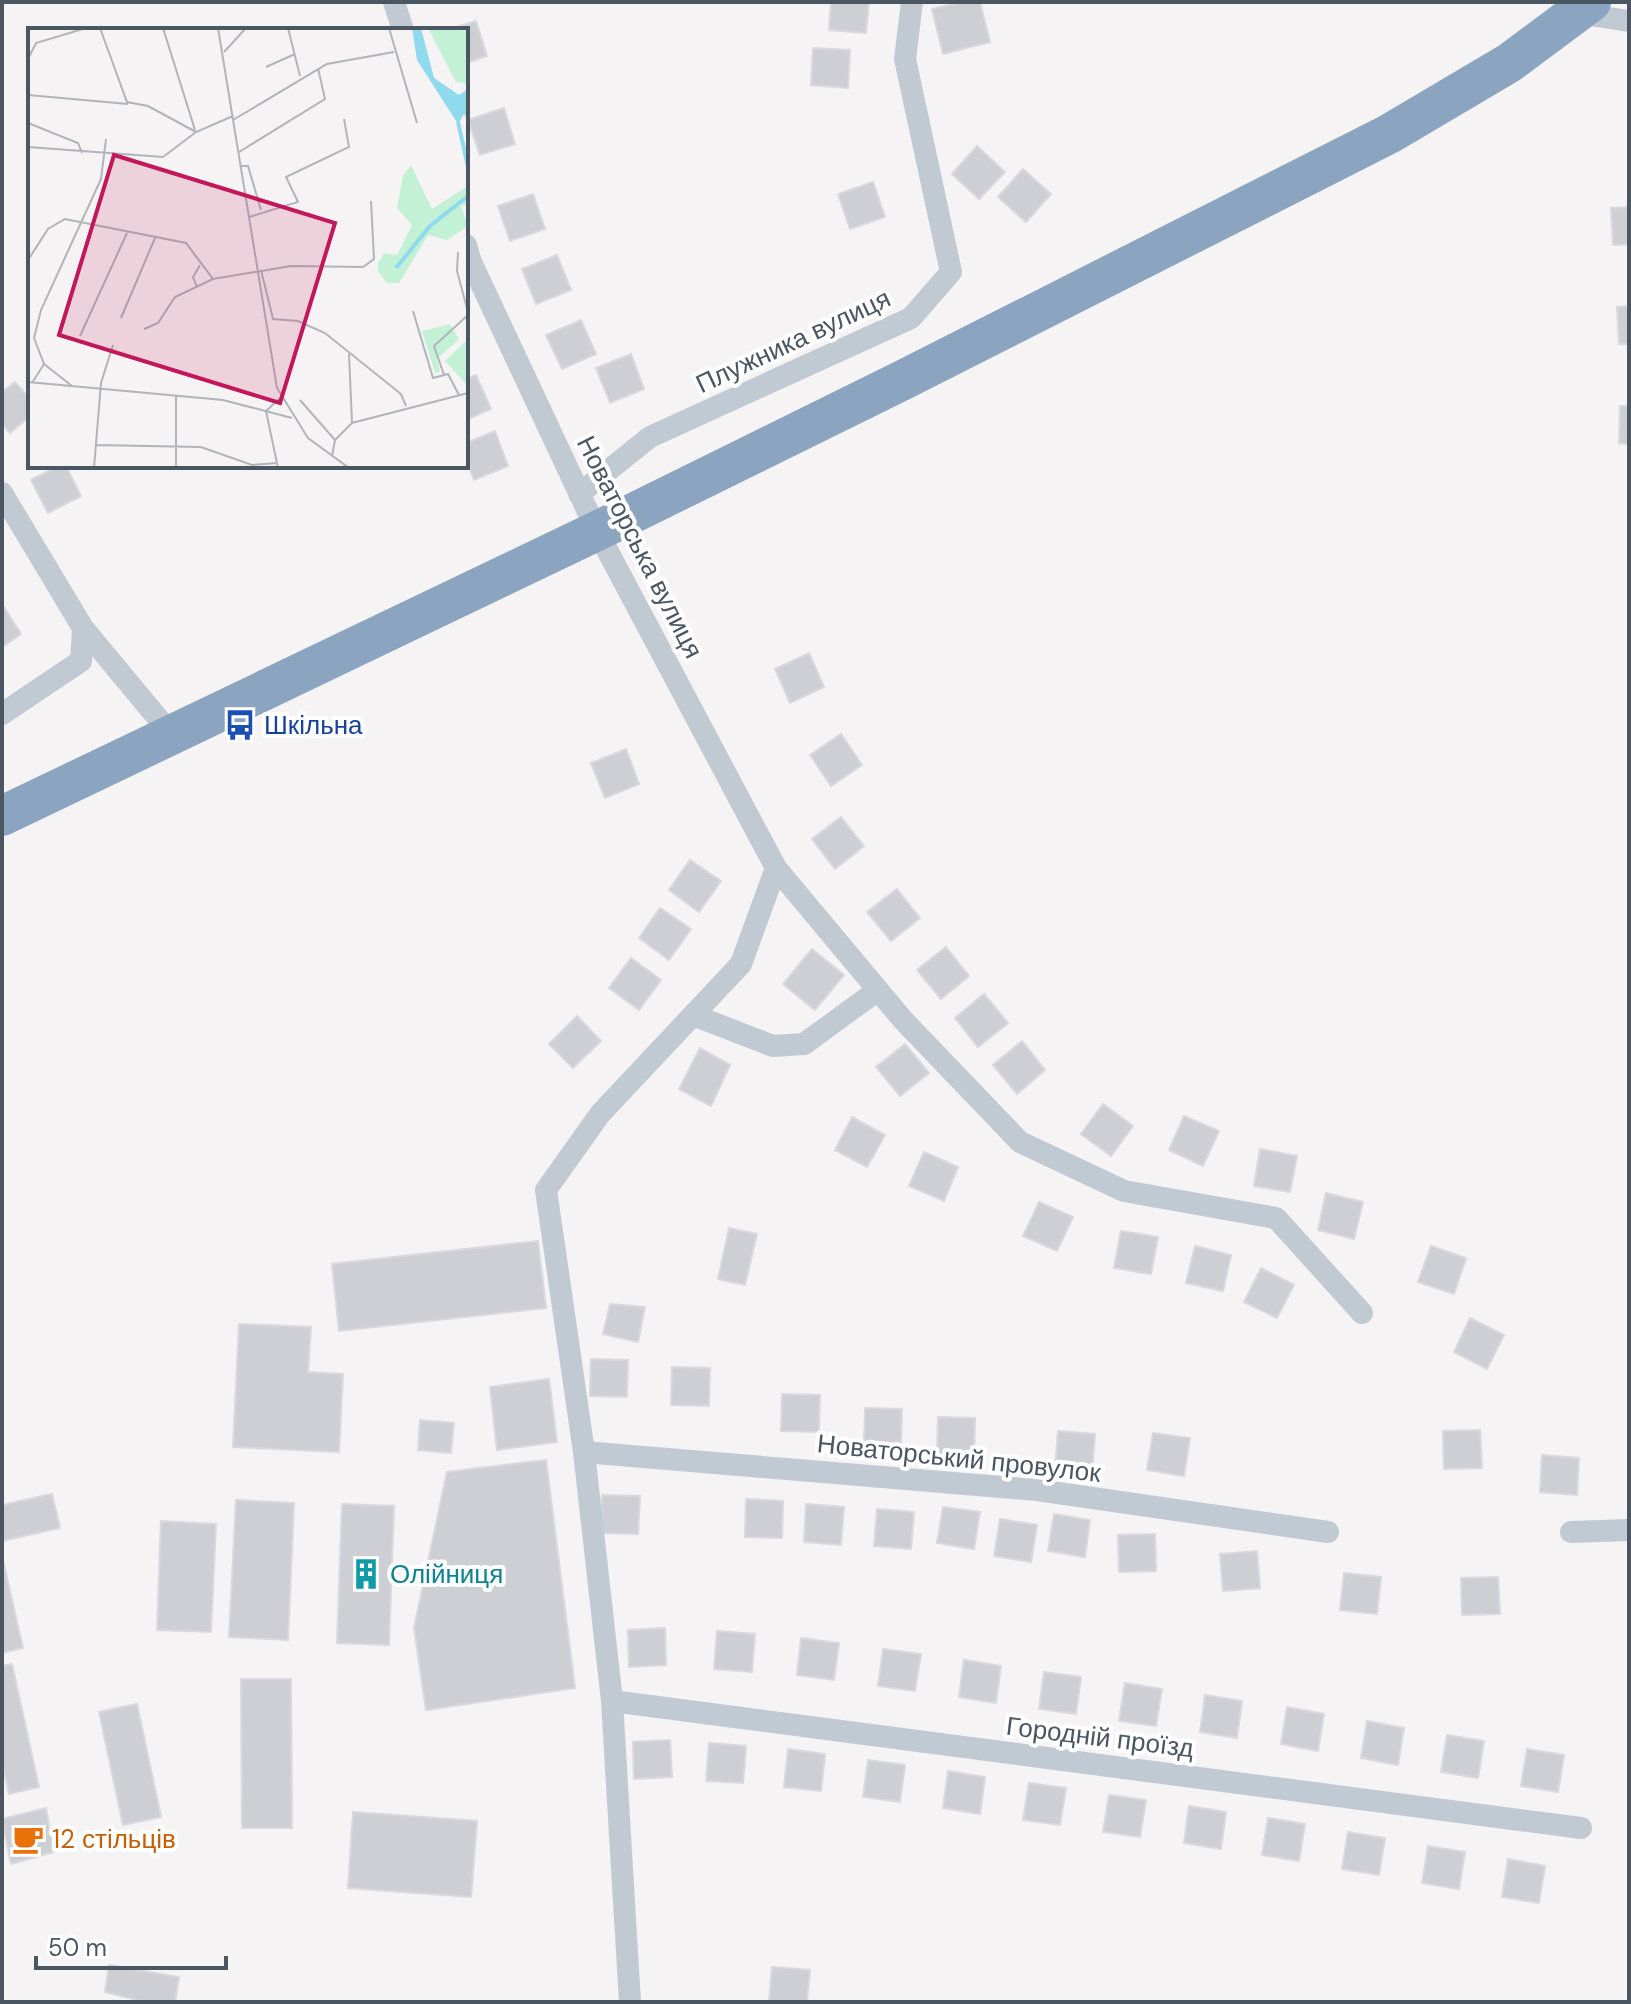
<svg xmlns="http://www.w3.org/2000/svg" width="1631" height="2004" viewBox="0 0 1631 2004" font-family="'DM Sans',sans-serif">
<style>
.building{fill:#cdcfd5;stroke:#d7d9de;stroke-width:2}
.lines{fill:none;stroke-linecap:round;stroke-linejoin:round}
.street{stroke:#c1cad2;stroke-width:22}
.highway{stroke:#8ba5c1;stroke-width:40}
.labels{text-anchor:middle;stroke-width:8;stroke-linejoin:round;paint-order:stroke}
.street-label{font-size:26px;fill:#4a5661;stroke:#fff}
.transit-label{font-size:26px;fill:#164399;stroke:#fff;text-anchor:start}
.culture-label{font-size:26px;fill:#0d838f;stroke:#fff;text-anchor:start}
.food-label{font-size:26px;fill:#c56008;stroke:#fff;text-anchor:start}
.inset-river{fill:none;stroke:#90daee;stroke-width:4}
.inset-road{fill:none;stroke:#b1b4b9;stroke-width:2}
.view{fill:#c2185b;fill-opacity:0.15;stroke:#c2185b;stroke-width:4}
.inset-edge{fill:none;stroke:#4a5661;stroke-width:4}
</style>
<rect width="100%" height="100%" fill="#f5f3f3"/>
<path class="building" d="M831 2H869L866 33 829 30Z
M962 2H980L990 42 943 54 932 9Z
M476 21 487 56 466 63V30H447Z
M813 48 850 50 848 88 811 85Z
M504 108 515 144 480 155 468 120Z
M977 146 1005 172 979 199 952 174Z
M1023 169 1051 194 1026 222 998 197Z
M873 182 885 217 850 229 838 194Z
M533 194 545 229 510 241 498 206Z
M1629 207V244L1613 245 1611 208Z
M557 255 571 290 536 304 522 269Z
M1629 306V344H1619L1617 307Z
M581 320 596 354 562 369 546 335Z
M631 354 644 389 610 403 596 368Z
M476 375 491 409 466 420V379Z
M15 382 30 399V416L10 433 2 424V393Z
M1620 406H1629V444L1619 443Z
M495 431 508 466 474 480 466 459V443Z
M58 466H66L81 496 48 513 31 480Z
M2 604 21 634 2 647Z
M809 653 824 687 790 703 775 669Z
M841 734 862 765 831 786 810 755Z
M626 749 639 784 605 798 591 763Z
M841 817 864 846 835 869 812 839Z
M690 860 721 881 699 912 669 890Z
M897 889 920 918 891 941 867 912Z
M660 908 691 929 669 960 639 938Z
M946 947 969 976 941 999 917 970Z
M812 949 844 975 815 1010 783 984Z
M631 958 661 980 639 1010 609 988Z
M984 994 1008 1023 978 1047 955 1018Z
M577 1016 601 1041 573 1068 549 1044Z
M1022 1041 1045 1070 1017 1094 993 1065Z
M905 1044 929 1073 900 1096 876 1067Z
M700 1048 730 1065 711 1106 679 1089Z
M1103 1104 1133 1126 1111 1156 1081 1134Z
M1184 1116 1219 1131 1203 1166 1169 1150Z
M852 1117 885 1135 867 1167 835 1150Z
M1260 1149 1297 1156 1290 1192 1254 1186Z
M924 1152 958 1167 944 1201 909 1186Z
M1326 1193 1363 1202 1354 1239 1318 1230Z
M1039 1202 1073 1217 1057 1251 1023 1236Z
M729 1228 757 1234 745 1285 718 1279Z
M1121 1231 1158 1237 1151 1274 1114 1268Z
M538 1241 546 1308 339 1331 332 1264Z
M1195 1246 1231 1255 1223 1291 1186 1283Z
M1431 1246 1466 1258 1454 1294 1418 1282Z
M1261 1268 1294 1285 1277 1318 1244 1302Z
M610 1304 645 1307 638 1342 603 1334Z
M1470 1318 1504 1335 1487 1369 1454 1352Z
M239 1324 311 1327 308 1372 343 1374 339 1452 233 1447Z
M591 1359 628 1360 627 1397 590 1396Z
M672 1367 710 1368 709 1406 671 1405Z
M549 1379 557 1442 497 1450 490 1387Z
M782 1394 820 1395 819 1432 781 1431Z
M865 1408 902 1409 901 1447 864 1445Z
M938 1417 975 1418 974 1456 937 1455Z
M420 1420 454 1423 451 1453 418 1450Z
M1480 1430 1482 1468 1444 1469 1443 1431Z
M1058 1431 1095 1434 1092 1472 1055 1469Z
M1153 1433 1190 1438 1184 1476 1147 1470Z
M1542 1455 1579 1458 1577 1495 1540 1492Z
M546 1460 575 1688 426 1710 414 1628 447 1472Z
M52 1494 60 1528 2 1541V1505Z
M602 1495 640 1496 638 1534 601 1533Z
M746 1499 783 1501 782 1538 745 1537Z
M236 1500 294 1503 288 1640 229 1637Z
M342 1504 394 1506 389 1645 337 1643Z
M806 1504 844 1507 841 1545 804 1542Z
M943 1507 980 1512 974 1549 937 1543Z
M877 1509 914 1512 911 1549 874 1546Z
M1054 1514 1090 1520 1085 1557 1048 1551Z
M1000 1519 1037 1525 1031 1562 994 1556Z
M161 1521 216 1524 211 1632 157 1630Z
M1155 1534 1156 1571 1119 1572 1118 1535Z
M1257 1551 1260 1588 1223 1591 1220 1554Z
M2 1556 23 1648 2 1653Z
M1344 1573 1381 1577 1377 1614 1340 1610Z
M1498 1577 1500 1614 1462 1615 1461 1578Z
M665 1628 666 1665 629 1667 628 1630Z
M717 1631 755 1634 752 1672 714 1669Z
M801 1638 839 1643 834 1680 797 1675Z
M883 1649 921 1654 915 1691 878 1686Z
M964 1660 1001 1666 996 1703 959 1697Z
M12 1664 39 1787 9 1794 2 1762V1666Z
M1044 1672 1081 1677 1076 1714 1039 1709Z
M241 1679H291L292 1828H242Z
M1125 1683 1162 1689 1156 1726 1119 1721Z
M1205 1695 1242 1701 1237 1738 1200 1732Z
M137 1704 161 1817 123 1825 99 1712Z
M1287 1707 1324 1714 1318 1751 1281 1744Z
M1367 1721 1404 1728 1398 1765 1361 1758Z
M1447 1735 1484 1741 1478 1778 1441 1772Z
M670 1740 672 1777 634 1779 633 1742Z
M709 1743 746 1746 743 1783 706 1781Z
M788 1749 825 1754 821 1791 784 1787Z
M1527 1749 1564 1755 1558 1792 1521 1786Z
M868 1760 905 1765 900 1802 863 1797Z
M948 1771 985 1777 980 1814 943 1808Z
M1029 1783 1066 1788 1060 1825 1023 1820Z
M1109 1795 1146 1800 1140 1837 1103 1832Z
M1189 1806 1226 1812 1221 1849 1184 1843Z
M46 1808 54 1852 11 1864 2 1819Z
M353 1812 477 1821 471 1897 348 1888Z
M1268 1818 1305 1824 1299 1861 1262 1855Z
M1348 1832 1385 1838 1379 1875 1342 1869Z
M1428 1846 1465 1852 1459 1889 1422 1883Z
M1508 1859 1545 1866 1539 1903 1502 1897Z
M109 1965 179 1977 175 2002H145L105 1992Z
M772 1967 810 1970 807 2002H769Z"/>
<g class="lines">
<path class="street" d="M394 2 403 30
M1577 13 1629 21
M466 245 471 262 597 531 776 868 741 964 600 1114 546 1190 584 1452 612 1701 630 2002
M2 493 83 628 171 734
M579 494 650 437 911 318 951 272 905 59 912 2
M2 714 81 661 83 628
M776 868 903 1020 1020 1142 1124 1191 1276 1218 1362 1313
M693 1015 773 1046 804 1044 878 990
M584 1452 1037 1490 1328 1532
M1571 1532 1629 1530
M612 1701 1581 1828"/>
<path class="highway" d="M2 816 597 531 903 380 1389 134 1509 63 1591 2"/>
</g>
<defs>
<symbol id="bus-bare" viewBox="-9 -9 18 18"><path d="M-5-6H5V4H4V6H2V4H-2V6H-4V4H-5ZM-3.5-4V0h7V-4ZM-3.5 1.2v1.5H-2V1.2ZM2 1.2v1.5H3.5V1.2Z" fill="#1a4fb4" stroke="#fff" stroke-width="2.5" paint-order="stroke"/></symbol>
<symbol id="building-bare" viewBox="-9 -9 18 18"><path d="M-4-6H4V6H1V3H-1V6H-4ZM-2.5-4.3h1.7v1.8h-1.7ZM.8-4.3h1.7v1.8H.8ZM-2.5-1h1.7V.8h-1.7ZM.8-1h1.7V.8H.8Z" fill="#0f9aa8" stroke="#fff" stroke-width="2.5" paint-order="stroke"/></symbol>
<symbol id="cafe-bare" viewBox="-9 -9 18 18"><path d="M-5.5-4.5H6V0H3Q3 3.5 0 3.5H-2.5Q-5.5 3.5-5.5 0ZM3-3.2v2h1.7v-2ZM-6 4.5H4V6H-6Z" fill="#e8710a" stroke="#fff" stroke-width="2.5" paint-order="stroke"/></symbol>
</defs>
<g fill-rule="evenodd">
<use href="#bus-bare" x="218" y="703" width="44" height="44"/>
<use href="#building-bare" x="344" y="1552" width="44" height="44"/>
<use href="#cafe-bare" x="6" y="1817" width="44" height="44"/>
</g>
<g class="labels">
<g class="street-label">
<text transform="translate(793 341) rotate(-25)" y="9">Плужника вулиця</text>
<text transform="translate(640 547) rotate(63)" y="9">Новаторська вулиця</text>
<text transform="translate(959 1458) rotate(6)" y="9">Новаторський провулок</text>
<text transform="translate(1100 1737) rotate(7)" y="9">Городній проїзд</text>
</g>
<g class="transit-label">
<text x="264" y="734">Шкільна</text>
</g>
<g class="culture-label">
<text x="390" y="1583">Олійниця</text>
</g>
<g class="food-label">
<text x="52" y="1848">12 стільців</text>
</g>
</g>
<g transform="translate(28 28)">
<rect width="440" height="440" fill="#f5f3f3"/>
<path d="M400 0H440V56L428 54ZM383 137 404 181 440 158V176L433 178 440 198 419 212 400 207 371 255H359L350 243V235L356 225 369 227 384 197 369 180 375 148ZM422 296 431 311 409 331 412 344 407 345 394 303ZM440 311V358L417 333Z" fill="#c3f1d5"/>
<path d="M384 0H393L406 50 431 67 440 61V93L436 86 430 96 389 32Z" fill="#90daee"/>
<path class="inset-river" d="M430 94 440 139M368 240 402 198 440 168"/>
<path class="inset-road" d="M72 0 99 74 120 78 168 104M135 0 167 102M190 0 249 360 280 410 321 440M260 0 272 48M361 0 389 95M196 24 218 0M0 31 8 15 58 0M238 39 267 26M0 67 100 76M205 92 299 36 366 24M0 95 50 115 54 125M0 119 135 129 168 104 205 88M211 124 297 71 290 40M213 138H220L233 182M221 189 270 174 258 149 321 119 316 91M430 224 429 243 440 284M0 232 20 201 37 191 158 215 185 251 263 238 335 239 346 231 343 173M233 242 245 291 270 293 297 305 373 366 378 378M169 259 165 249 172 237M385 283 405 350 420 346 431 367M93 290 127 210M116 301 130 295 147 269 185 251M52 308 99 205M321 326 324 395M16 336 44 358M416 347 406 318 440 287M0 354 195 372 264 390M4 355 16 336 6 310 13 282 73 151 78 111M148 368V440M272 372 307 412M67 417 173 419 224 437 249 435M304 428 307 412 324 395 440 365M66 440 73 355 85 317M250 440 238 383 253 369"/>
<path class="view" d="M86 127 307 195 252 375 31 307Z"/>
<rect width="440" height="440" class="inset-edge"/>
</g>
<rect width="1631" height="2004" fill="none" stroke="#4a5661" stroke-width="8"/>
<path d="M36 1956v12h190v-12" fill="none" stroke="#4a5661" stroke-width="4"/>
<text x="48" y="1956" font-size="24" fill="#4a5661" stroke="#ffffff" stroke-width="6" paint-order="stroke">50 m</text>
</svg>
